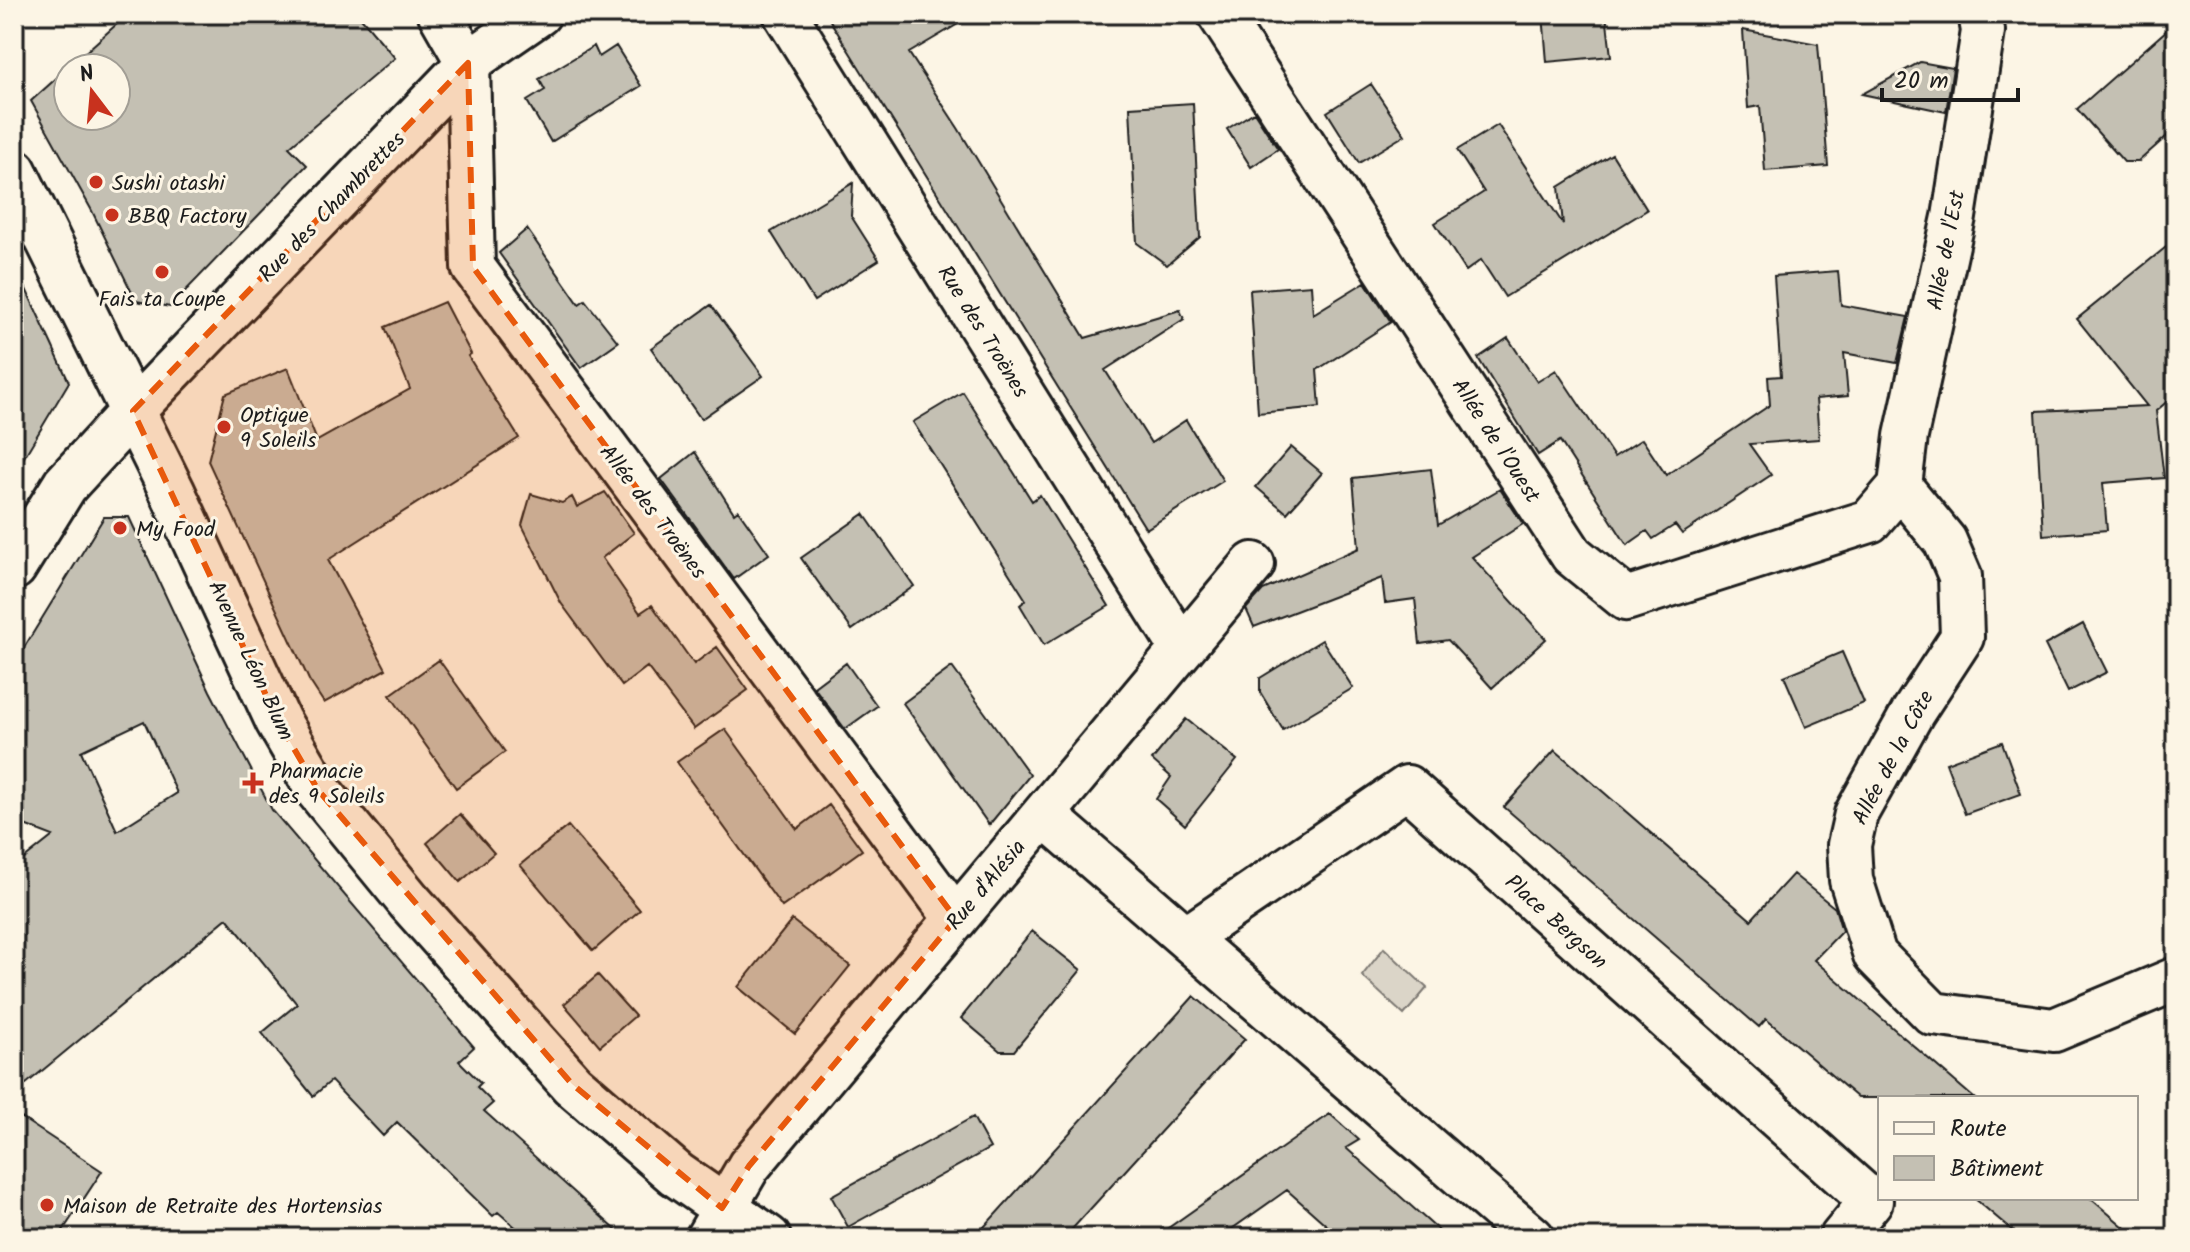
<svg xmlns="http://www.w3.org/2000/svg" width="2190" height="1252" viewBox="0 0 2190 1252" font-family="Kalam,sans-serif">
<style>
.green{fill:#dbd5c8;stroke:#7c7872;stroke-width:2}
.building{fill:#c4c0b3;stroke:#1c1c1c;stroke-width:2;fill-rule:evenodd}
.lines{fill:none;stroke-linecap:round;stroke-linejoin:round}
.street-casing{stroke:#1c1c1c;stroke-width:48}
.secondary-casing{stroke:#1c1c1c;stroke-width:50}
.street{stroke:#fcf5e5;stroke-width:42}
.secondary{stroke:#fcf5e5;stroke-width:44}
.marked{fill:#e8590c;fill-opacity:0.2;stroke:#e8590c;stroke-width:6;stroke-dasharray:16 10;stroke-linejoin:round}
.poi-dot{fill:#c8321e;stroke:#fcf5e5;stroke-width:3}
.labels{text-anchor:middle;stroke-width:6;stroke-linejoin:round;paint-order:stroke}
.poi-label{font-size:22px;fill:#1c1c1c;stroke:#fcf5e5;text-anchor:start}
.street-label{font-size:22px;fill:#1c1c1c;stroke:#fcf5e5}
</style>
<rect width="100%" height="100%" fill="#fcf5e5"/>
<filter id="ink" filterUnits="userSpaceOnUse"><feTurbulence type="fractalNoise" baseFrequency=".0125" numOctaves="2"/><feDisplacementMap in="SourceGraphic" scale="16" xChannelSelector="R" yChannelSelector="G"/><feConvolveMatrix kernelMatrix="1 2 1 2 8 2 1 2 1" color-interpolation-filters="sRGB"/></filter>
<g filter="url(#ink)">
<path class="green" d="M1384 948 1427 988 1404 1015 1362 976Z"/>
<path class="building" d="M128 14H358L395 58 289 147 307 165 170 307 136 301 91 209 31 101ZM68 68H116V116H68Z
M826 14H975L909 53 958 128 1085 338 1180 310 1184 319 1105 370 1151 443 1186 420 1223 481 1146 529Z
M1543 14H1606L1611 56 1547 62Z
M2176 22V128L2138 162H2124L2077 109Z
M1743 30 1818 44 1828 166 1765 171 1760 106 1748 108Z
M594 46 599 57 616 46 641 86 551 142 527 101 545 90 539 79Z
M1920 62 1953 68 1946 112 1862 94Z
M1371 84 1405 135 1359 163 1327 112Z
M1193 103 1200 237 1167 265 1137 243 1130 107Z
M1254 112 1278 149 1251 167 1227 129Z
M1498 125 1563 224 1559 187 1612 154 1647 210 1505 297 1481 260 1466 271 1435 223 1484 192 1457 150Z
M853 183 851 216 879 260 814 301 771 232Z
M527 229 579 304 585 300 618 342 581 368 499 253Z
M2176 239V394L2156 411 2164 478 2103 483 2107 530 2043 535 2036 411 2147 406 2077 319Z
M14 263 69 382 14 474Z
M1838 271 1841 305 1908 317 1897 363 1844 353 1848 396 1816 399 1819 439 1749 444 1771 475 1682 534 1675 525 1653 539 1647 531 1627 545 1560 441 1538 455 1478 358 1508 338 1537 382 1556 370 1614 457 1642 439 1666 475 1770 405 1768 377 1781 376 1774 276Z
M1365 282 1391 322 1317 370 1320 407 1258 413 1250 290 1311 285 1313 314Z
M444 302 471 354 468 356 519 438 328 560 386 669 324 703 309 680 208 461 225 394 288 368 317 441 410 389 385 327Z
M711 305 763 376 701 419 651 348Z
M963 392 1032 501 1040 495 1109 606 1044 645 1020 605 1026 600 913 422Z
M1291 447 1322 473 1287 513 1256 487Z
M695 452 734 513 738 510 769 554 734 579 661 479Z
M1431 469 1438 525 1500 489 1523 524 1472 557 1546 639 1492 688 1448 640 1420 644 1415 599 1385 603 1382 578 1254 627 1246 609 1263 590 1359 548 1353 478Z
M605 492 634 533 602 558 640 613 652 605 694 664 717 647 748 690 694 729 647 667 622 686 561 603 522 525 531 494 562 503 572 497 577 507Z
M864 514 914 586 852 630 801 558Z
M104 517H129L210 691 272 810 474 1047 459 1061 481 1083 477 1087 493 1103 484 1111 625 1238H528L498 1212 493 1216 397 1122 383 1136 331 1081 313 1096 262 1033 297 1004 227 918 14 1094V867L53 836 14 821V664ZM144 721 177 793 117 831 81 751Z
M2083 624 2107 672 2068 692 2045 645Z
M1322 640 1353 688 1283 730 1260 692V678Z
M1842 652 1864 703 1806 727 1784 676Z
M439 660 505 752 456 788 390 695Z
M846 663 877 706 845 729 814 687Z
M952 667 1030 775 989 825 903 703Z
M1186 719 1237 760 1185 825 1156 799 1171 777 1152 760Z
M725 729 797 829 829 805 862 850 782 907 677 762Z
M2002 742 2021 794 1965 814 1946 763Z
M1555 750 1751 920 1793 874 1835 908 1842 931 1814 960 1974 1098H1858L1766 1019 1759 1027 1504 807Z
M460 814 494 853 460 882 427 843Z
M568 826 640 910 593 951 520 865Z
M792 920 850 966 795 1034 738 987Z
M1032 931 1081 970 1014 1051H1000L961 1018Z
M598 975 635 1016 600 1046 564 1004Z
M1194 996 1245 1039 1064 1238H974Z
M14 1113 102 1171 58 1238H14Z
M1330 1114 1359 1140 1346 1148 1447 1238H1341L1287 1190 1219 1238H1154Z
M973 1117 990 1148 848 1227 831 1196Z
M1974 1198H2090L2137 1238H2021Z"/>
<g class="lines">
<defs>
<path id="street" d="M440 14 468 63 473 267 956 919
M785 14 1182 649
M1219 14 1572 555 1626 599 1870 521 1900 486
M133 411 468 63 539 14
M1900 486 1945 541 1960 576 1962 637 1913 712 1856 814 1849 845 1851 880 1875 955 1933 1014 2054 1030 2176 979
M1900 486 1906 436 1954 217 1983 31 1980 14
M1044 815 1533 1238
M1186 938 1407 787 1871 1201 1841 1238
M707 1238 749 1166 1253 564"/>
<path id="secondary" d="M14 171 172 491 278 721 318 790 409 901 572 1084 676 1174 768 1238
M14 567 65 485 133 411"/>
</defs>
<use href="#street" class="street-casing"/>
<use href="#secondary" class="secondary-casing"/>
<use href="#street" class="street"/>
<use href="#secondary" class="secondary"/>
</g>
</g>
<path class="marked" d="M468 63 473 267 956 919 749 1166 722 1208 572 1084 318 790 278 721 133 411Z"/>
<g class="poi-dot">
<circle cx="96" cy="182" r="8"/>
<circle cx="112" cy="215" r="8"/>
<circle cx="162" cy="272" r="8"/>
<circle cx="224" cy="427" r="8"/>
<circle cx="120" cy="528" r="8"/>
<path d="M249 771h8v8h8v8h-8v8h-8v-8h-8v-8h8z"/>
<circle cx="47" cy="1205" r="8"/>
</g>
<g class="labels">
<g class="poi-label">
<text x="112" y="190">Sushi otashi</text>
<text x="128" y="223">BBQ Factory</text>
<text x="162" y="306" text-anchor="middle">Fais ta Coupe</text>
<text x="240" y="422">Optique<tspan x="240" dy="25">9 Soleils</tspan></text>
<text x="136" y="536">My Food</text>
<text x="269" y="778">Pharmacie<tspan x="269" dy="25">des 9 Soleils</tspan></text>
<text x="63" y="1213">Maison de Retraite des Hortensias</text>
</g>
<g class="street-label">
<text transform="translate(331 206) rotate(-46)" y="8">Rue des Chambrettes</text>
<text transform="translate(1945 250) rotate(-79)" y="8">Allée de l'Est</text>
<text transform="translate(984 331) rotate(58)" y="8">Rue des Troënes</text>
<text transform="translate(1497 440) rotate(57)" y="8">Allée de l'Ouest</text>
<text transform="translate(654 511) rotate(53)" y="8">Allée des Troënes</text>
<text transform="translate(252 660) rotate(65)" y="8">Avenue Léon Blum</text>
<text transform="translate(1892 757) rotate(-62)" y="8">Allée de la Côte</text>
<text transform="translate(985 884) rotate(-50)" y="8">Rue d'Alésia</text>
<text transform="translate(1557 921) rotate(42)" y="8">Place Bergson</text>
</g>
</g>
<rect width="2190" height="1252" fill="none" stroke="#fcf5e5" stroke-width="48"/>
<rect x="24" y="24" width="2142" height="1204" fill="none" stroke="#1c1c1c" stroke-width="3" filter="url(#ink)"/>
<rect x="1878" y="1096" width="260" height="104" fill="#fcf5e5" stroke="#a29e95" stroke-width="2"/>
<rect x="1894" y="1122" width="40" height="12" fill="#fcf5e5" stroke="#a29e95" stroke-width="2"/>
<text x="1950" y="1136" font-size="24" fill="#1c1c1c">Route</text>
<rect x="1894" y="1156" width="40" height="24" fill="#c4c0b3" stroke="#a29e95" stroke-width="2"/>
<text x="1950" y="1176" font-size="24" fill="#1c1c1c">Bâtiment</text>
<g transform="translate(92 92) rotate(344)"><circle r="38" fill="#fcf5e5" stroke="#a29e95" stroke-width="2"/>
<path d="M0-6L14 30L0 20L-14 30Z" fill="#c8321e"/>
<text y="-12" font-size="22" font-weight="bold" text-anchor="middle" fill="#1c1c1c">N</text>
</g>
<path d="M1882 88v12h136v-12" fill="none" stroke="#1c1c1c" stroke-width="4"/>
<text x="1894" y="88" font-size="24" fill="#1c1c1c" stroke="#fcf5e5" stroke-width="6" paint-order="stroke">20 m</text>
</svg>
